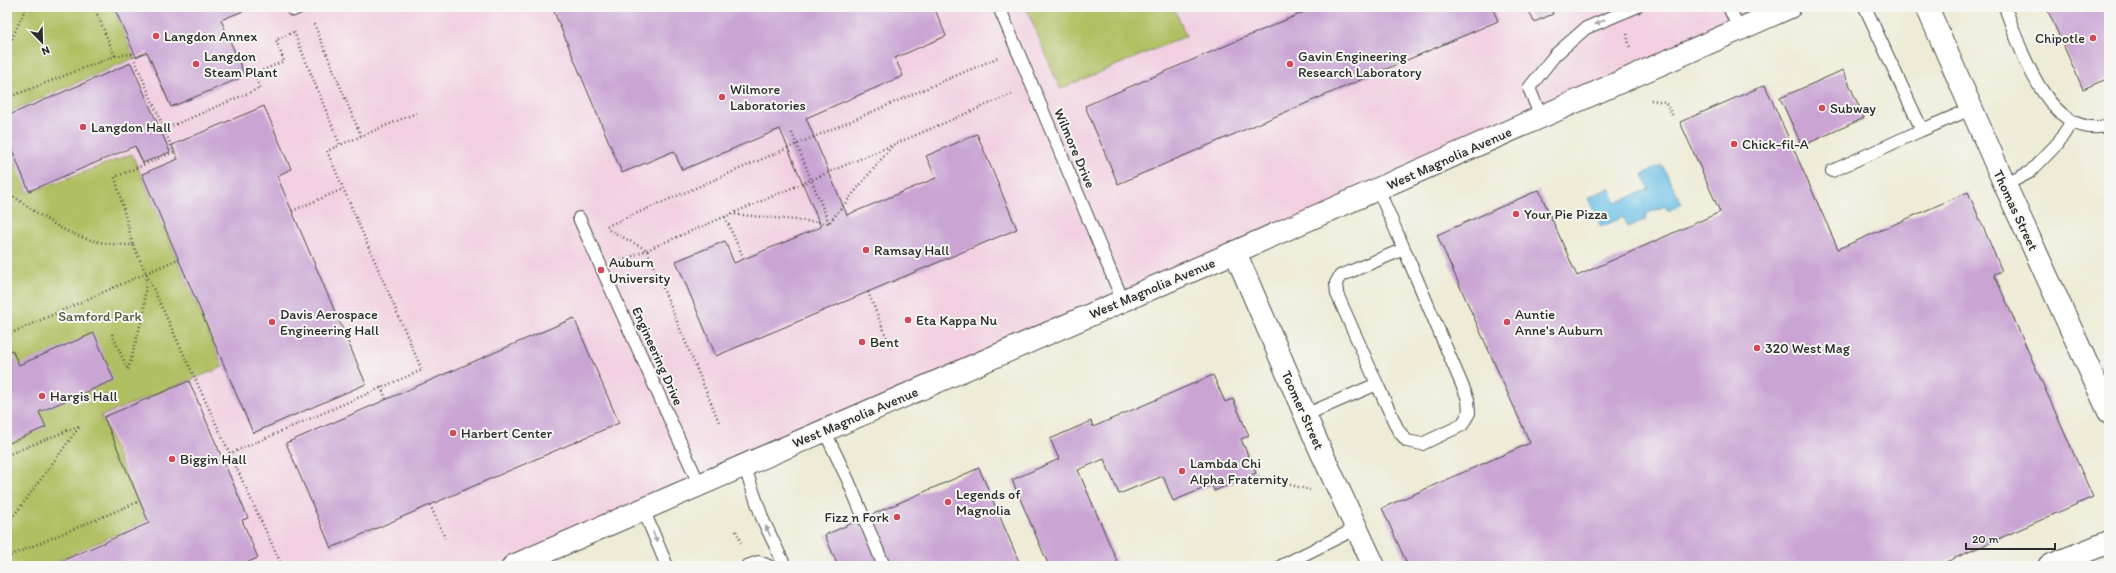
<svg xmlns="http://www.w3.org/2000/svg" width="2116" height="573" viewBox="0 0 2116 573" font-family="Itim,sans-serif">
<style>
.built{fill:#f2d0e2}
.green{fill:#b0bf62;stroke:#6e7546}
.water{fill:#6bc0e7;stroke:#4b7689}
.building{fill:#caa5d4}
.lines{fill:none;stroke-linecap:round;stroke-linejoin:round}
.service-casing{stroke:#484845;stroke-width:14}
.minor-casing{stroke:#484845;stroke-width:24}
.tertiary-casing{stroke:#484845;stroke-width:24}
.path{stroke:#484845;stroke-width:2.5;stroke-dasharray:1 3;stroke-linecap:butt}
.service{stroke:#fff;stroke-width:12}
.minor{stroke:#fff;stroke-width:22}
.tertiary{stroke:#fff;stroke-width:22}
.oneway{fill:#a0a0a0}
.poi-dot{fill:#d1495b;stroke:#f6f6f2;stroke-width:1.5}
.labels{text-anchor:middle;stroke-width:4;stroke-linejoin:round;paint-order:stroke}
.poi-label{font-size:14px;fill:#2b2b2b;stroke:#f6f6f2;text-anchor:start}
.street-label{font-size:14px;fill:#2b2b2b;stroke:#f6f6f2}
.park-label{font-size:14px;fill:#53573c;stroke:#f6f6f2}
</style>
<rect width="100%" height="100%" fill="#f6f6f2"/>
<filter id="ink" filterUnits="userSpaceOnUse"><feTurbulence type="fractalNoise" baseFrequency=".025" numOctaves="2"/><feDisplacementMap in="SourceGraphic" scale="8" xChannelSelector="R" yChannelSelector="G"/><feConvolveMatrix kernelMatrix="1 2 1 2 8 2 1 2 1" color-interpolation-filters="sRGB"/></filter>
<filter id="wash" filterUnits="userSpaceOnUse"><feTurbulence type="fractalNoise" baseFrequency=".012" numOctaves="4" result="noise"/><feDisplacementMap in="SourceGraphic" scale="16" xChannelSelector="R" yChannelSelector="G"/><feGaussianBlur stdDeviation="0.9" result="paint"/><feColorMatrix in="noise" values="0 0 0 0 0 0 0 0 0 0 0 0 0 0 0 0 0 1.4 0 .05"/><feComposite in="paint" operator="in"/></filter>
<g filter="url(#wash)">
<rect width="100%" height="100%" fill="#eeebd6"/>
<path class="built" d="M7 7H1790L513 566H7Z"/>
<path class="green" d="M7 7H113L134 58 7 113Z
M1026 7H1174L1186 36 1060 89Z
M7 143 28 193 132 154 223 367 101 416 146 521 46 566H7Z"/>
<path class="water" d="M1662 165 1682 204 1668 211 1665 206 1646 214 1647 219 1628 227 1623 217 1601 227 1588 198 1609 188 1616 203 1649 189 1643 174Z"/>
<g id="blocks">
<path class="building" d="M114 7H253L221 20 245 76 171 107 147 52 136 57Z
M552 7H934L946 36 895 58 903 76 806 118 847 215 936 178 926 156 977 134 1017 229 716 356 676 261 725 241 734 263 821 227 780 129 682 170 674 151 622 173Z
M1316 7H1492L1498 21 1118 184 1085 106Z
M1527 7H1550L1553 14 1534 22Z
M2057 7H2109V78L2083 89 2048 11Z
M131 63 170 152 143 163 135 146 29 191 7 138V116Z
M1843 70 1864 118 1802 146 1780 98Z
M1765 85 1838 249 1968 192 2002 271 1994 274 2093 497 1937 566H1408L1382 508 1530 443 1437 235 1539 190 1577 276 1720 212 1680 122Z
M264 106 291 169 277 176 366 384 253 433 142 174 178 159 172 145Z
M574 318 619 423 331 548 286 443Z
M94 333 114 380 39 412 46 427 7 444V352L12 350 19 365Z
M1213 375 1225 402 1233 399 1249 436 1241 439 1256 473 1214 491 1212 485 1173 501 1163 476 1119 494 1104 459 1078 470 1119 566H1049L1012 480 1059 459 1050 439 1091 421 1093 427Z
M189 381 248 518 242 520 258 558 239 566H50L149 523 104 417Z
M979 468 1021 566H838L825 535Z"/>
</g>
</g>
<g filter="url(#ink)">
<use href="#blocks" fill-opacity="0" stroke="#484845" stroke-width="1"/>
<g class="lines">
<defs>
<path id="service" d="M292 7 293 10 300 7
M999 7 1123 301
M1729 7 1739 29
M2005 7C2020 48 2050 143 2109 125
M1541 117 1529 88 1555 55 1586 28 1636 7
M1922 130 1971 109
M1832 171 1922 130 1865 7
M2005 185 2030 172 2058 143 2072 121
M1378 189 1404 249
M579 218 699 484
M1305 415 1377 384 1337 294 1336 283 1340 276 1404 249 1468 399 1469 413 1462 425 1422 444 1407 441 1398 430 1377 384
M824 430 848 480 884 566
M744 465 763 520 785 566
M643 509 667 566
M747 566 759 562 769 566
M1281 566 1357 528"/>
<path id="minor" d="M1927 7 2005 185 2109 412
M1235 252 1319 447 1374 566
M2049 566 2109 542"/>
<path id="tertiary" d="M513 566 1235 252 1790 7"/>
</defs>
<use href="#service" class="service-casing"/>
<use href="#minor" class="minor-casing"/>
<use href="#tertiary" class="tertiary-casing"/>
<path class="path" d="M94 7 115 56
M314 24 361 136
M294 32 340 145 416 113
M1627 34 1630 49
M7 50 26 7
M7 98 115 56 132 54 174 152 115 177 133 245
M1651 100 1665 102 1673 116
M165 129 260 88 254 74 284 61 276 40 293 32
M792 133 829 223
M7 192C52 223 75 245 133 245L282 566
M292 211 343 189
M731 214 829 223 893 145
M725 217 744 259
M607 226 997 58
M609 230 647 250 719 422
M621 261 1012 94
M868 292 891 348
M112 334 128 370 144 312 146 275
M7 335 178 259
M381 387 386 399
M229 454 422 370 327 151 340 145
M7 455 79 426
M1259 477 1310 490
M430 505 445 538
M7 525 80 426
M736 531 742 545
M7 557 140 501"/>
<use href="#service" class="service"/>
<use href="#minor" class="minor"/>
<use href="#tertiary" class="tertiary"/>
</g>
<defs><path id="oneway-solid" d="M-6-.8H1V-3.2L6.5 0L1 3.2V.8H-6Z"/></defs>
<g class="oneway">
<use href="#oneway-solid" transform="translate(1600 22) rotate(155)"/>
<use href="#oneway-solid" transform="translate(768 531) rotate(-115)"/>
<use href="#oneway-solid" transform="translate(655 537) rotate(68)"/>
</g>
</g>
<g class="poi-dot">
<circle cx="156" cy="36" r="4"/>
<circle cx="2093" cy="38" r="4"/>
<circle cx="196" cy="64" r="4"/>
<circle cx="1290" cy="64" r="4"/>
<circle cx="722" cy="97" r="4"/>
<circle cx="1822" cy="108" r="4"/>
<circle cx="83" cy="127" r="4"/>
<circle cx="1734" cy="144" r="4"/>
<circle cx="1516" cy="214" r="4"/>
<circle cx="866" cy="250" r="4"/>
<circle cx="601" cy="270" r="4"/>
<circle cx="908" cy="320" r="4"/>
<circle cx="272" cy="322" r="4"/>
<circle cx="1507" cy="322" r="4"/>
<circle cx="862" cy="342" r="4"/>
<circle cx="1757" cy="348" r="4"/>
<circle cx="42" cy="396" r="4"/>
<circle cx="453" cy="433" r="4"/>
<circle cx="172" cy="459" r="4"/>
<circle cx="1182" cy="471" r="4"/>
<circle cx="948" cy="502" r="4"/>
<circle cx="897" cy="517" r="4"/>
</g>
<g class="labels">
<g class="poi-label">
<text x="164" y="41">Langdon Annex</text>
<text x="2085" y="43" text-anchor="end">Chipotle</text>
<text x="204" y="61">Langdon<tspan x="204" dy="16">Steam Plant</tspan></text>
<text x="1298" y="61">Gavin Engineering<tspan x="1298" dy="16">Research Laboratory</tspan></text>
<text x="730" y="94">Wilmore<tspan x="730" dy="16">Laboratories</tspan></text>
<text x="1830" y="113">Subway</text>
<text x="91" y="132">Langdon Hall</text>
<text x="1742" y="149">Chick-fil-A</text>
<text x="1524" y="219">Your Pie Pizza</text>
<text x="874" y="255">Ramsay Hall</text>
<text x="609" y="267">Auburn<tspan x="609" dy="16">University</tspan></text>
<text x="280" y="319">Davis Aerospace<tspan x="280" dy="16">Engineering Hall</tspan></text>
<text x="1515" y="319">Auntie<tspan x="1515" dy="16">Anne's Auburn</tspan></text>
<text x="916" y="325">Eta Kappa Nu</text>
<text x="870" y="347">Bent</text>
<text x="1765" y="353">320 West Mag</text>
<text x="50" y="401">Hargis Hall</text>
<text x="461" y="438">Harbert Center</text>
<text x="180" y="464">Biggin Hall</text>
<text x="1190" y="468">Lambda Chi<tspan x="1190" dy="16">Alpha Fraternity</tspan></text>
<text x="956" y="499">Legends of<tspan x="956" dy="16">Magnolia</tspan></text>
<text x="889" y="522" text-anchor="end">Fizz n Fork</text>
</g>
<g class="street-label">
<text transform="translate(1075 148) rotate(67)" y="5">Wilmore Drive</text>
<text transform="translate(1449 158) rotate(-24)" y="5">West Magnolia Avenue</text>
<text transform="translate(2016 210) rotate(65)" y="5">Thomas Street</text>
<text transform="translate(1152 288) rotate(-23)" y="5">West Magnolia Avenue</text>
<text transform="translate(658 356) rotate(66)" y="5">Engineering Drive</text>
<text transform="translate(1303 410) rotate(66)" y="5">Toomer Street</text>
<text transform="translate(855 417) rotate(-23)" y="5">West Magnolia Avenue</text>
</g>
<g class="park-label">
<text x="100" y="321">Samford Park</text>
</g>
</g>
<rect width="2116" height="573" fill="none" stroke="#f6f6f2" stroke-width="24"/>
<g transform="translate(42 42) rotate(157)" stroke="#f6f6f2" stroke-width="3" paint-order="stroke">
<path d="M0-3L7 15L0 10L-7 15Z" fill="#2b2b2b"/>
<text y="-6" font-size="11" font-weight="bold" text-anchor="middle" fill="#2b2b2b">N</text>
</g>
<path d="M1966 543v6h89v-6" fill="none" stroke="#2b2b2b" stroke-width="2"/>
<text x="1972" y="543" font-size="12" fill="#2b2b2b" stroke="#f6f6f2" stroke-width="3" paint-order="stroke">20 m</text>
</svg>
